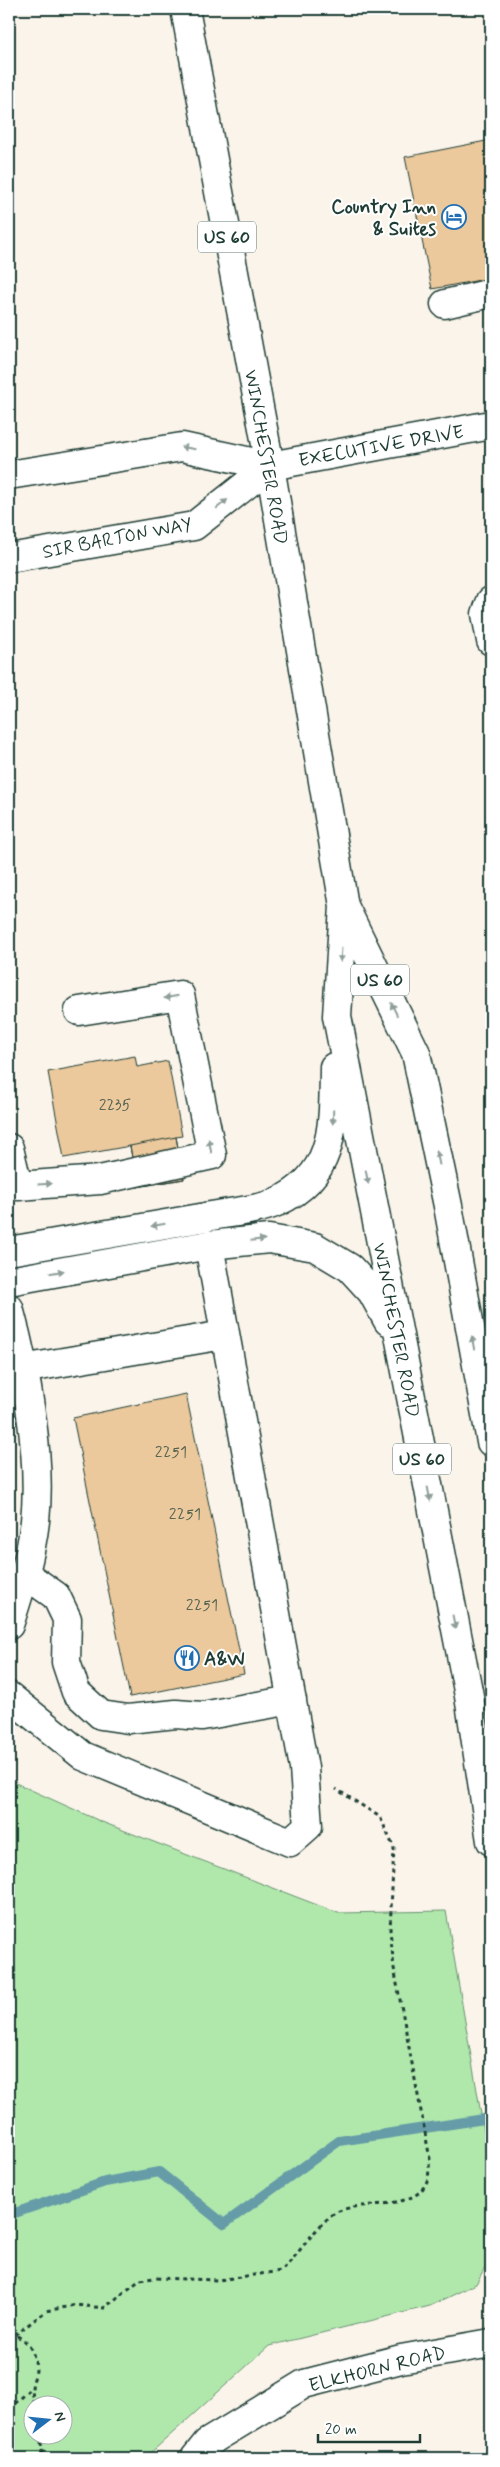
<svg xmlns="http://www.w3.org/2000/svg" width="500" height="2467" viewBox="0 0 500 2467" font-family="Mynerve,sans-serif">
<style>
.green{fill:#b0e8ac;stroke:#689270;fill-rule:evenodd}
.lines{fill:none;stroke-linecap:round;stroke-linejoin:round}
.stream{stroke:#659ca7;stroke-width:10}
.building{fill:#ebc99d;stroke:#1f3d34}
.minor-casing{stroke:#1f3d34;stroke-width:31}
.major-casing{stroke:#1f3d34;stroke-width:31}
.highway-casing{stroke:#1f3d34;stroke-width:31}
.path{stroke:#1f3d34;stroke-width:3;stroke-dasharray:4 4;stroke-linecap:butt}
.minor{stroke:#fff;stroke-width:28}
.major{stroke:#fff;stroke-width:28}
.highway{stroke:#fff;stroke-width:28}
.oneway{fill:#8f9e9a}
.labels{text-anchor:middle;stroke-width:4;stroke-linejoin:round;paint-order:stroke}
.number-label{font-size:16px;fill:#52604e}
.shield{fill:#fff;stroke:#627771;stroke-width:1}
.shield-label{font-size:18px;font-weight:bold;fill:#1f3d34}
.poi-label{font-size:19px;font-weight:bold;fill:#1f3d34;stroke:#fff;text-anchor:end}
.street-label{font-size:19px;fill:#1f3d34;stroke:#fff}
</style>
<rect width="100%" height="100%" fill="#fbf4eb"/>
<filter id="ink" filterUnits="userSpaceOnUse"><feTurbulence type="fractalNoise" baseFrequency=".02" numOctaves="2"/><feDisplacementMap in="SourceGraphic" scale="10" xChannelSelector="R" yChannelSelector="G"/><feConvolveMatrix kernelMatrix="1 2 1 2 8 2 1 2 1" color-interpolation-filters="sRGB"/></filter>
<g filter="url(#ink)">
<path class="green" d="M9 1780 102 1822 338 1913 446 1911 491 2172V2256L476 2284 430 2306 269 2346 145 2458H9ZM32 2404H62V2434H32Z"/>
<g class="lines">
<path class="stream" d="M9 2215 105 2182 159 2172 224 2224 339 2141 491 2118"/>
</g>
<path class="building" d="M491 140V278L432 289 405 157Z
M135 1056 137 1067 168 1061 182 1136 176 1137 184 1179 137 1187 130 1146 64 1158 48 1072Z
M176 1137 184 1179 137 1187 130 1146Z
M186 1394 244 1674 130 1697 73 1418Z"/>
<g class="lines">
<defs>
<path id="minor" d="M445 304 491 293
M270 466 491 425
M491 601 486 614 491 641
M9 1148 18 1186 100 1180 212 1155 180 995 79 1011
M9 1251 206 1217
M9 1281 209 1245 304 1768 308 1826 290 1842 83 1756 9 1696
M9 1308C26 1369 42 1458 35 1521 31 1556 20 1591 9 1625
M22 1369 224 1335
M25 1574 56 1596 67 1619 66 1662 76 1692 101 1715 128 1719 176 1714 202 1716 292 1700
M195 2458 207 2443 304 2384 401 2359 491 2343"/>
<path id="major" d="M9 475 182 447 270 466
M9 558 194 526 270 466"/>
<path id="highway" d="M185 9 270 466 344 906 337 1016 469 1696 491 1841
M345 908 416 1053 448 1206 491 1442
M206 1217C225 1213 261 1210 277 1202 337 1175 333 1123 334 1067
M209 1245 269 1239 315 1247 350 1268 372 1292 388 1321"/>
</defs>
<use href="#minor" class="minor-casing"/>
<use href="#major" class="major-casing"/>
<use href="#highway" class="highway-casing"/>
<path class="path" d="M9 2335C27 2335 35 2352 36 2369 36 2375 32 2382 32 2389 32 2394 34 2399 34 2404
M15 2335 46 2311 76 2305 104 2308 140 2280 154 2278 219 2280 281 2271C299 2255 318 2221 339 2211 364 2200 419 2212 428 2178 429 2172 429 2165 430 2159L394 1968 390 1930 394 1848 380 1817 336 1789
M9 2409 32 2388
M40 2434 43 2458
M9 2449 21 2458"/>
<use href="#minor" class="minor"/>
<use href="#major" class="major"/>
<use href="#highway" class="highway"/>
</g>
<defs><path id="oneway-solid" d="M-6-.8H1V-3.2L6.5 0L1 3.2V.8H-6Z" transform="scale(1.25)"/></defs>
<g class="oneway">
<use href="#oneway-solid" transform="translate(188 448) rotate(-171)"/>
<use href="#oneway-solid" transform="translate(222 504) rotate(-39)"/>
<use href="#oneway-solid" transform="translate(341 955) rotate(94)"/>
<use href="#oneway-solid" transform="translate(171 997) rotate(171)"/>
<use href="#oneway-solid" transform="translate(394 1009) rotate(-116)"/>
<use href="#oneway-solid" transform="translate(333 1117) rotate(92)"/>
<use href="#oneway-solid" transform="translate(210 1146) rotate(-101)"/>
<use href="#oneway-solid" transform="translate(438 1158) rotate(-102)"/>
<use href="#oneway-solid" transform="translate(367 1177) rotate(79)"/>
<use href="#oneway-solid" transform="translate(45 1184) rotate(-4)"/>
<use href="#oneway-solid" transform="translate(158 1225) rotate(170)"/>
<use href="#oneway-solid" transform="translate(258 1240) rotate(-6)"/>
<use href="#oneway-solid" transform="translate(57 1272) rotate(-10)"/>
<use href="#oneway-solid" transform="translate(473 1343) rotate(-100)"/>
<use href="#oneway-solid" transform="translate(429 1494) rotate(79)"/>
<use href="#oneway-solid" transform="translate(454 1622) rotate(78)"/>
</g>
</g>
<defs>
<symbol id="hotel-ring" viewBox="-11 -11 22 22"><circle r="9.5" fill="#fff" stroke="#1f6fb2" stroke-width="1.5"/><path d="M-6-4.5h1.5V1H6V5H4.5V3h-9V5H-6ZM-4 0a1.8 1.8 0 1 1 3.6 0ZM.5 0V-2.5h3Q6-2.5 6 0Z" fill="#1f6fb2"/></symbol>
<symbol id="restaurant-ring" viewBox="-11 -11 22 22"><circle r="9.5" fill="#fff" stroke="#1f6fb2" stroke-width="1.5"/><path d="M-5-6h1v4h1v-4h1v4h1v-4h1v5L-1.5 .5V6h-2V.5L-5-1ZM5-6V6H3V1.5H1.5Q1.5-4 5-6Z" fill="#1f6fb2"/></symbol>
</defs>
<g fill-rule="evenodd">
<use href="#hotel-ring" x="440" y="203" width="28" height="28"/>
<use href="#restaurant-ring" x="173" y="1644" width="28" height="28"/>
</g>
<g class="labels">
<g class="number-label">
<text x="115" y="1110">2235</text>
<text x="171" y="1457">2251</text>
<text x="185" y="1519">2251</text>
<text x="202" y="1610">2251</text>
</g>
<g class="shield">
<rect x="198" y="221.5" width="58" height="31" rx="4"/>
<rect x="351" y="964.5" width="58" height="31" rx="4"/>
<rect x="393" y="1443.5" width="58" height="31" rx="4"/>
</g>
<g class="shield-label">
<text x="227" y="243">US 60</text>
<text x="380" y="986">US 60</text>
<text x="422" y="1465">US 60</text>
</g>
<g class="poi-label">
<text x="436" y="213">Country Inn<tspan x="436" dy="22">&amp; Suites</tspan></text>
<text x="204" y="1665" text-anchor="start">A&amp;W</text>
</g>
<g class="street-label">
<text transform="translate(381 445) rotate(-10)" y="7">EXECUTIVE DRIVE</text>
<text transform="translate(267 457) rotate(80)" y="7">WINCHESTER ROAD</text>
<text transform="translate(117 537) rotate(-11)" y="7">SIR BARTON WAY</text>
<text transform="translate(397 1330) rotate(79)" y="7">WINCHESTER ROAD</text>
<text transform="translate(377 2368) rotate(-14)" y="7">ELKHORN ROAD</text>
</g>
</g>
<rect width="500" height="2467" fill="none" stroke="#fff" stroke-width="30"/>
<rect x="15" y="15" width="470" height="2437" fill="none" stroke="#1f3d34" stroke-width="2" filter="url(#ink)"/>
<g transform="translate(48 2420) rotate(74)"><circle r="24" fill="#ffffff" stroke="#a5b1ae"/>
<path d="M0-4L9 19L0 12L-9 19Z" fill="#1f6fb2"/>
<text y="-8" font-size="14" font-weight="bold" text-anchor="middle" fill="#1f3d34">N</text>
</g>
<path d="M318 2434v8h102v-8" fill="none" stroke="#1f3d34" stroke-width="2.5"/>
<text x="325" y="2434" font-size="15" fill="#1f3d34" stroke="#ffffff" stroke-width="4" paint-order="stroke">20 m</text>
</svg>
